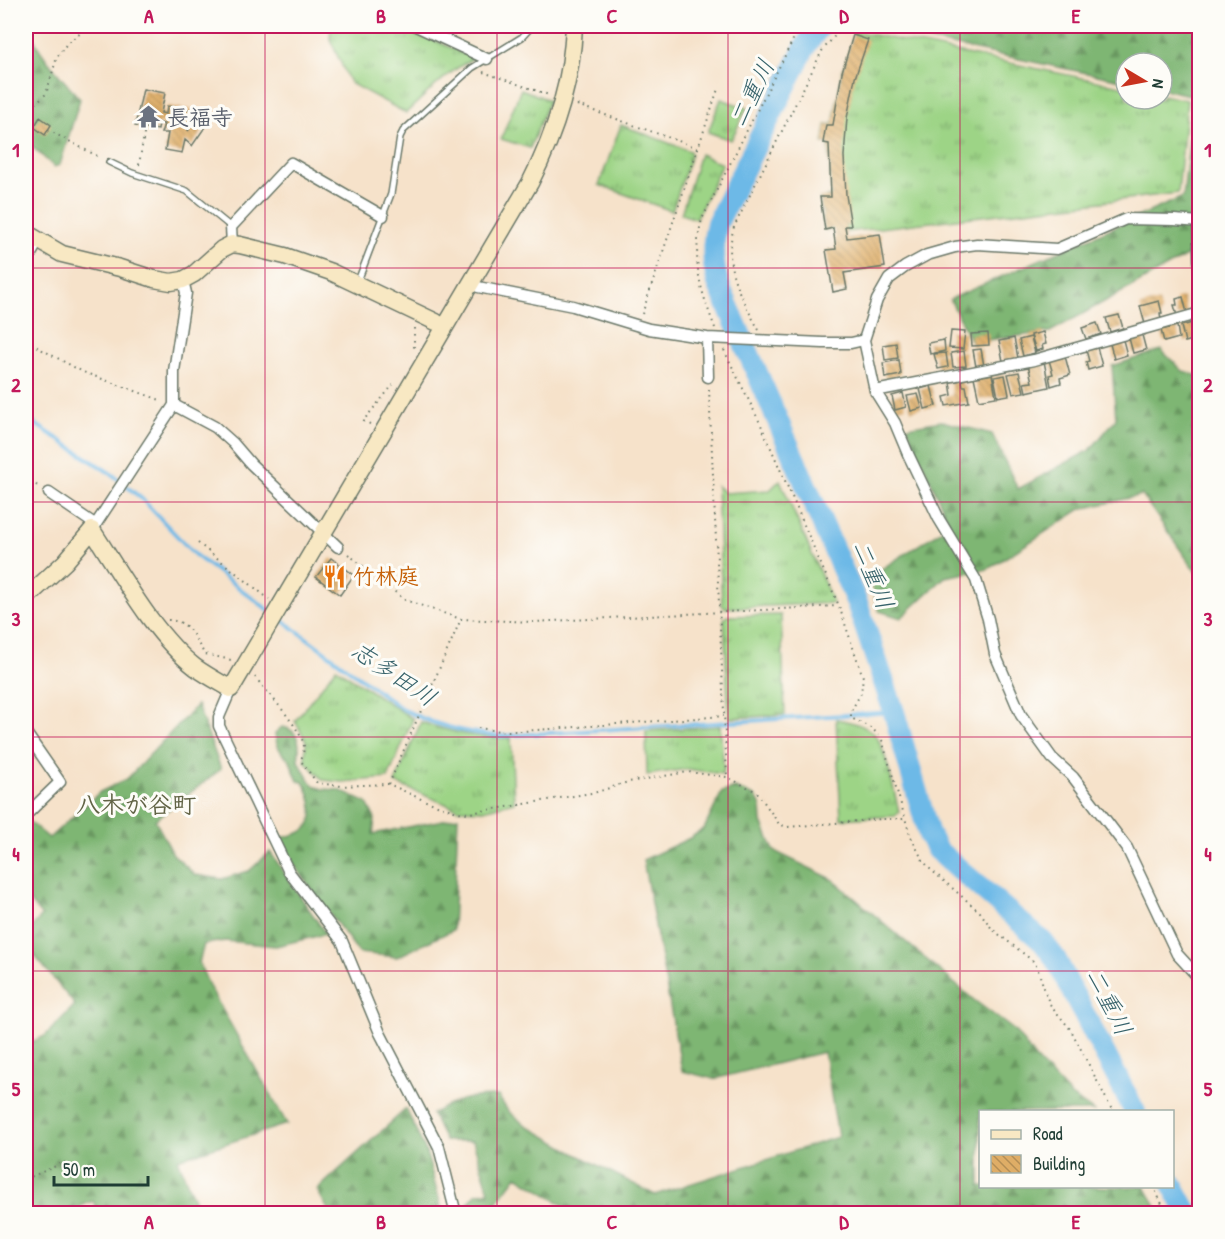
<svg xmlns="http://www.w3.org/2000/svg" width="1225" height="1239" viewBox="0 0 1225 1239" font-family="'Patrick Hand','Klee One',sans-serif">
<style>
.grass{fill:url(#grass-tufts);stroke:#5e885d;stroke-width:1.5}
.forest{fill:url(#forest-firs);stroke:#4e7a54;stroke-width:1.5}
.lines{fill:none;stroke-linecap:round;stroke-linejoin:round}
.stream{stroke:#6db9e7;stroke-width:4}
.river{stroke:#6db9e7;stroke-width:22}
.building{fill:url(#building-back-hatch)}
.lane-casing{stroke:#6a7768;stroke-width:8}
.street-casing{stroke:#6a7768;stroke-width:13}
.secondary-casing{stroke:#6a7768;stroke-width:19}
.path{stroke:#6a7768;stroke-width:2;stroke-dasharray:1.5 4.5;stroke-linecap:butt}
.lane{stroke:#fff;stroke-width:5}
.street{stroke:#fff;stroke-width:10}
.secondary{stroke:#f8e8c3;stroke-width:16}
.grid{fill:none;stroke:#c2185b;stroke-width:1.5;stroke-opacity:0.55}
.labels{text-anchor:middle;stroke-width:6;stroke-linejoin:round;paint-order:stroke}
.worship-label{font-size:22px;font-weight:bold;fill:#5b616d;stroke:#fdfcf7;text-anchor:start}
.food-label{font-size:22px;font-weight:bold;fill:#c56008;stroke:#fdfcf7;text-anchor:start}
.water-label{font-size:24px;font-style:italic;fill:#36626a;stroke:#fdfcf7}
.neighbourhood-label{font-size:24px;font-weight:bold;fill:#626446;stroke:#fdfcf7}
.neatline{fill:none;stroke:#c2185b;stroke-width:2}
.grid-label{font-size:20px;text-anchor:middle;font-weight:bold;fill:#c2185b}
</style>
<defs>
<pattern id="grass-tufts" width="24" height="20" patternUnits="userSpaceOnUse" patternTransform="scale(1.5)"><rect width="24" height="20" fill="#9dd486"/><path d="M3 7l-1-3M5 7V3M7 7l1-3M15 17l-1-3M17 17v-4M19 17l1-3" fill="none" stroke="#7fad6e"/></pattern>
<pattern id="forest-firs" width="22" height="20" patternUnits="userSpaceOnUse" patternTransform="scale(1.5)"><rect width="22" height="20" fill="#7eb673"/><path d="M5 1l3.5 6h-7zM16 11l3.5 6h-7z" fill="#67955f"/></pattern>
<pattern id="building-back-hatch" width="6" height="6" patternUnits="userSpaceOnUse" patternTransform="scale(1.5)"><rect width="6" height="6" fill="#dfad66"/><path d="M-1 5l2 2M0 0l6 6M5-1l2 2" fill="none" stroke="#b48e55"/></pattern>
</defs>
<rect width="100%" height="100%" fill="#fdfcf7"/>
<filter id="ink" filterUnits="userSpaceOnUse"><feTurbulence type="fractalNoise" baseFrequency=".0167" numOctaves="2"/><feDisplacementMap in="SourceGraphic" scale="12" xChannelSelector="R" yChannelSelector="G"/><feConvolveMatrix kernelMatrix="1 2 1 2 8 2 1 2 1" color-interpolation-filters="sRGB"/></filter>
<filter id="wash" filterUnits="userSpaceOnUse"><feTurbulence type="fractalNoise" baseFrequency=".008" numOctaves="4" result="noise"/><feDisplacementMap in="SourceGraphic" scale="24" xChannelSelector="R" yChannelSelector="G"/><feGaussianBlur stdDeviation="1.35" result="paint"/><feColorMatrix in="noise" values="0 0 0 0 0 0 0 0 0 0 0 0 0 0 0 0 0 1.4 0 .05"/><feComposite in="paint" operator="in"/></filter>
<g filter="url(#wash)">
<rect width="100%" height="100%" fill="#f6e2ca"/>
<path class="grass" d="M331 26H402L474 58C449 71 427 93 406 113L350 83 330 39Z
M855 31 1126 87V99H1162V95L1187 100 1178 193 846 232 845 226 825 230 820 198 831 196 829 144 823 143 826 125 833 124 842 72Z
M521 89 549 100 530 148 501 139Z
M721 99 747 108 731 140 708 132Z
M621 125 690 151 691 155 672 211 599 185Z
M700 154 722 164 696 219 681 214Z
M780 480 833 603 725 608 722 605 717 486 725 493 770 490Z
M781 615 785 715 729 718 724 619 727 616Z
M336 668 413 719 388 778 342 782 323 780 305 761 306 741 295 721Z
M836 719C849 721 866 725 875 735 885 745 895 796 899 812L895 816 841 819Z
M421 722C450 732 480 739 511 738L514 802 484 810 458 809 395 783Z
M720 726 724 770 722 774 687 769 647 775 646 731Z"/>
<path class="forest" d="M26 26H28C38 54 60 76 80 99L60 165 54 167 26 141Z
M868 26H1199V249L1050 332 971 342 950 299 1183 197 1194 96 1162 89V63H1126V81L868 28Z
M1161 350 1183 371 1199 376V574L1196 572 1142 495 1081 509 988 569 945 577 901 618 879 611 869 577 950 525 907 427 941 421 992 434 1018 489 1090 450 1116 419 1112 366Z
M197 705 221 769 155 820 173 854 195 875 222 879 249 871 270 852 326 934 276 946 225 941 204 944 199 963 210 988 287 1124 178 1159 199 1213H99L93 1201 64 1213H26V1045L45 1036 75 1005 26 945V933L42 916 26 897V819L49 838 100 792 127 779Z
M282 727C301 730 300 746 298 761L313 785 322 789 339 790 367 803 375 819 373 834 458 817 453 930 397 957 359 953 292 862 281 838C287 836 294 835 299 833 320 824 312 797 303 782L298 781 289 759C280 754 276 743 275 733Z
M735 788 755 796 761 806 762 822 774 851 832 879 974 1000 1015 1031 1035 1058 1071 1096 1093 1111 980 1112V1186L1145 1187 1160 1213H576L517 1176 489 1213H465L464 1208 476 1194 489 1191 473 1141H445L432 1114C456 1099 470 1096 498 1096L508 1111 524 1124 576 1154 655 1195 838 1137 824 1052 714 1079 682 1071 643 860 690 838 704 829 722 792Z
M406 1109 426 1152 443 1213H330L317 1190Z"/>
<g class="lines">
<path class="stream" d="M26 418 113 475 142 499 195 555 271 612
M277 616 401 708C432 725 465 733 500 736L894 712"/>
<path class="river" d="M820 26 806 45 717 223C712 245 712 262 718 283L857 603 894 712 929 835 937 850 1043 942 1055 958 1135 1112
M1172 1184 1188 1214"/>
</g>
<g id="blocks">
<path class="building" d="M853 35 868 40 855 78 847 118 844 156 846 195 851 226H845L847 238 880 234 885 267 844 273 847 289 833 292 826 250 836 249 833 228 825 230 820 197H831L829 144 823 143 826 125H833L842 72Z
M143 89 165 93 161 113 166 114 167 106 193 110 188 131 201 110 212 117 192 146 185 140 182 153 165 150 168 133H161L164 124 159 123 158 130 135 126Z
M40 117 51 125 45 135 34 127Z
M1183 297 1187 313 1177 316 1174 305H1177L1176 299Z
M1159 301 1162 313H1160L1161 320 1145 324 1140 306Z
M1119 315 1123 328 1110 332 1106 318Z
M1200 321V338L1185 342 1181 326Z
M1097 323 1101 334 1086 339 1082 328Z
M1177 326 1179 338 1164 342 1161 330Z
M951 331 965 332 963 349 949 348Z
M1043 332 1046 344 1042 345 1043 349 1036 351 1031 335Z
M988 333 989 345 972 346 971 334Z
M1142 335 1146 350 1133 353 1129 338Z
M1031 337 1035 353 1023 356 1019 340Z
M1014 338 1018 358 1003 361 999 341Z
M944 340 945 351 930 354 928 343Z
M1123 340 1127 355 1114 359 1110 344Z
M896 343 898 358 885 360 883 345Z
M1097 347 1102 366 1088 370 1086 362 1089 361 1086 350Z
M981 349 984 366 976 367 973 350Z
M964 351 966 366 953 367 951 353Z
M946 353 948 367 938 369 934 354Z
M1065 356 1070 375 1060 378 1061 383 1051 386 1049 375 1053 374 1049 360Z
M899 360 901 375 885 378 883 363Z
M1044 361 1049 387 1026 392 1024 383 1032 382 1028 364Z
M1019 372 1024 392 1013 394 1008 374Z
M992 374 996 397 979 400 974 377Z
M1005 375 1009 395 998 397 994 377Z
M962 380 963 386H966L969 402 946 406 944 397 952 395 950 382Z
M931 386 936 406 925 409 920 389Z
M903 393 906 407 895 410 892 396Z
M918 394 922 408 911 411 907 396Z
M331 558 354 575 340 595 316 577Z"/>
</g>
</g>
<g filter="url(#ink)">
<use href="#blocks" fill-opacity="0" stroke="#6a7768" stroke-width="1.5"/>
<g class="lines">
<defs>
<path id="lane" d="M109 162 132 173 187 191 231 227
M26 268 40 243
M358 281 391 194 400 137 403 131 472 68 522 37 532 26"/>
<path id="street" d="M416 26 487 59
M1198 222 1200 292
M1200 222 1174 220 1126 219 1057 249 977 244 955 247 927 255 905 267 889 279 877 300 864 340 875 391 895 423 908 454 939 519 976 580 988 619 995 654 1021 715 1052 758 1073 777 1127 848 1177 954 1200 979
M232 244 231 227 291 163 383 216
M470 283 478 287 573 306 649 329 707 338 823 343H851L864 340
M707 338 708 377
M875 391 1034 360 1200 313
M174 405 215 427 233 443 251 464 338 547
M49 493 96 525
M92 530 174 405V371L186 293 183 280
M231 689 219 717V726L289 872 342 941 380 1033 439 1147 456 1214
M26 733 60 782 27 814 26 813"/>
<path id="secondary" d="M26 233 62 254 120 268 154 279 171 282 183 280 194 274 222 249 232 244 240 245 285 256 331 272 436 322
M26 598 65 562 92 530C121 574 154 635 195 667 206 675 219 682 231 689L530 183C555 134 572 81 574 26"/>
</defs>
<use href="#lane" class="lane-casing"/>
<use href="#street" class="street-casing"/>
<use href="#secondary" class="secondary-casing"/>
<path class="path" d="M483 72 549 95
M577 105 698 148
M26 111 46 94 57 57 68 42 91 26
M48 130 101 158
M139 165 145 128
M642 314 718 89
M414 328V349
M715 328C700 288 691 262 702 219L800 26
M759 330C740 295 722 268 734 227L822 51 843 26
M26 341 83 372 163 401
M724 350 761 425 839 606 863 677 861 693 851 711V718C863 724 875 728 882 740L910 835 922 859 930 869 980 912 992 929 1033 961 1037 967 1049 1003 1071 1030 1113 1112
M709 389 727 777
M370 424 363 421 393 385
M26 478 39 487
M198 543 269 599
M348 554 405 600 461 619 533 622 838 606
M168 620C192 621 193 639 205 654L231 660
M255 677C265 690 304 731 304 747 304 751 302 756 301 761L317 783 342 786 389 784 423 800 457 812 470 813 597 792 628 782 688 772 727 777 757 792 779 824 787 827 882 819H905
M478 728 499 731H523L724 716
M389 784 461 619
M26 1179 65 1162
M1153 1186 1167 1214"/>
<use href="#lane" class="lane"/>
<use href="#street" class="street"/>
<use href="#secondary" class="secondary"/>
</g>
</g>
<path class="grid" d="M265 26V1214M497 26V1214M728 26V1214M960 26V1214M26 268H1200M26 502H1200M26 737H1200M26 971H1200"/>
<defs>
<symbol id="temple-bare" viewBox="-9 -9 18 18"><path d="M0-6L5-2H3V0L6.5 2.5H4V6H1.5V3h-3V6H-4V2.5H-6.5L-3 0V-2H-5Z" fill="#6b7280" stroke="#fdfcf7" stroke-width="2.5" paint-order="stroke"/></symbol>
<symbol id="restaurant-bare" viewBox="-9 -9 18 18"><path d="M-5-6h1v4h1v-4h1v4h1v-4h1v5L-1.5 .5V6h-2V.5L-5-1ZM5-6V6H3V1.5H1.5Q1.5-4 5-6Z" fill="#e8710a" stroke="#fdfcf7" stroke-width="2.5" paint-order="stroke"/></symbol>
</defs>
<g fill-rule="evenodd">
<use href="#temple-bare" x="132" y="100" width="33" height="33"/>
<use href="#restaurant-bare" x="318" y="560" width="33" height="33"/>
</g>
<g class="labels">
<g class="worship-label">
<text x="167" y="125">長福寺</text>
</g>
<g class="food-label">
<text x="353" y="584">竹林庭</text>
</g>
<g class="water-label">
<text transform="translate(752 93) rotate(-64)" y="8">二重川</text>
<text transform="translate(873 575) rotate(68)" y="8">二重川</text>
<text transform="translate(394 674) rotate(34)" y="8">志多田川</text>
<text transform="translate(1109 1002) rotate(63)" y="8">二重川</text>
</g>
<g class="neighbourhood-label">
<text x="136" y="813">八木が谷町</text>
</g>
</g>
<rect width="1225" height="1239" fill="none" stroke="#fdfcf7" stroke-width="66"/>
<rect x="979" y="1110" width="195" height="78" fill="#fdfcf7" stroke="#a4b0a9" stroke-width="1.5"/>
<rect x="991" y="1130" width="30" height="9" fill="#f8e8c3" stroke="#a4b0a9" stroke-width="1.5"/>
<text x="1033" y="1140" font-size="18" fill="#1f3d34">Road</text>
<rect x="991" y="1155" width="30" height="18" fill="url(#building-back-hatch)" stroke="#a4b0a9" stroke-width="1.5"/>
<text x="1033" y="1170" font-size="18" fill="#1f3d34">Building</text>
<g transform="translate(1144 81) rotate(100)"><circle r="28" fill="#fdfcf7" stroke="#a4b0a9" stroke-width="1.5"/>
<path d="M0-4.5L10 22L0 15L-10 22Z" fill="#c8321e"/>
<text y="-9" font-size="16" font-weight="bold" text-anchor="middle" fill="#1f3d34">N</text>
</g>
<path d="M54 1176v9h94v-9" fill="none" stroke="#1f3d34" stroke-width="3"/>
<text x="63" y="1176" font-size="18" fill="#1f3d34" stroke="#fdfcf7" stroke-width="4.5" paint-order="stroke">50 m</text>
<rect x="33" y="33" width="1159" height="1173" class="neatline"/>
<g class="grid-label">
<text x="149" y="23">A</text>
<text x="381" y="23">B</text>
<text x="612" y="23">C</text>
<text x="844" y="23">D</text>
<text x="1076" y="23">E</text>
<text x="16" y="157">1</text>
<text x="1208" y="157">1</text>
<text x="16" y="392">2</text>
<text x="1208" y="392">2</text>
<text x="16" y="626">3</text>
<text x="1208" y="626">3</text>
<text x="16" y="861">4</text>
<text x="1208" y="861">4</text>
<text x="16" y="1096">5</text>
<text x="1208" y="1096">5</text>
<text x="149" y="1229">A</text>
<text x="381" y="1229">B</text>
<text x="612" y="1229">C</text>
<text x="844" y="1229">D</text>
<text x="1076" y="1229">E</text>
</g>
</svg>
